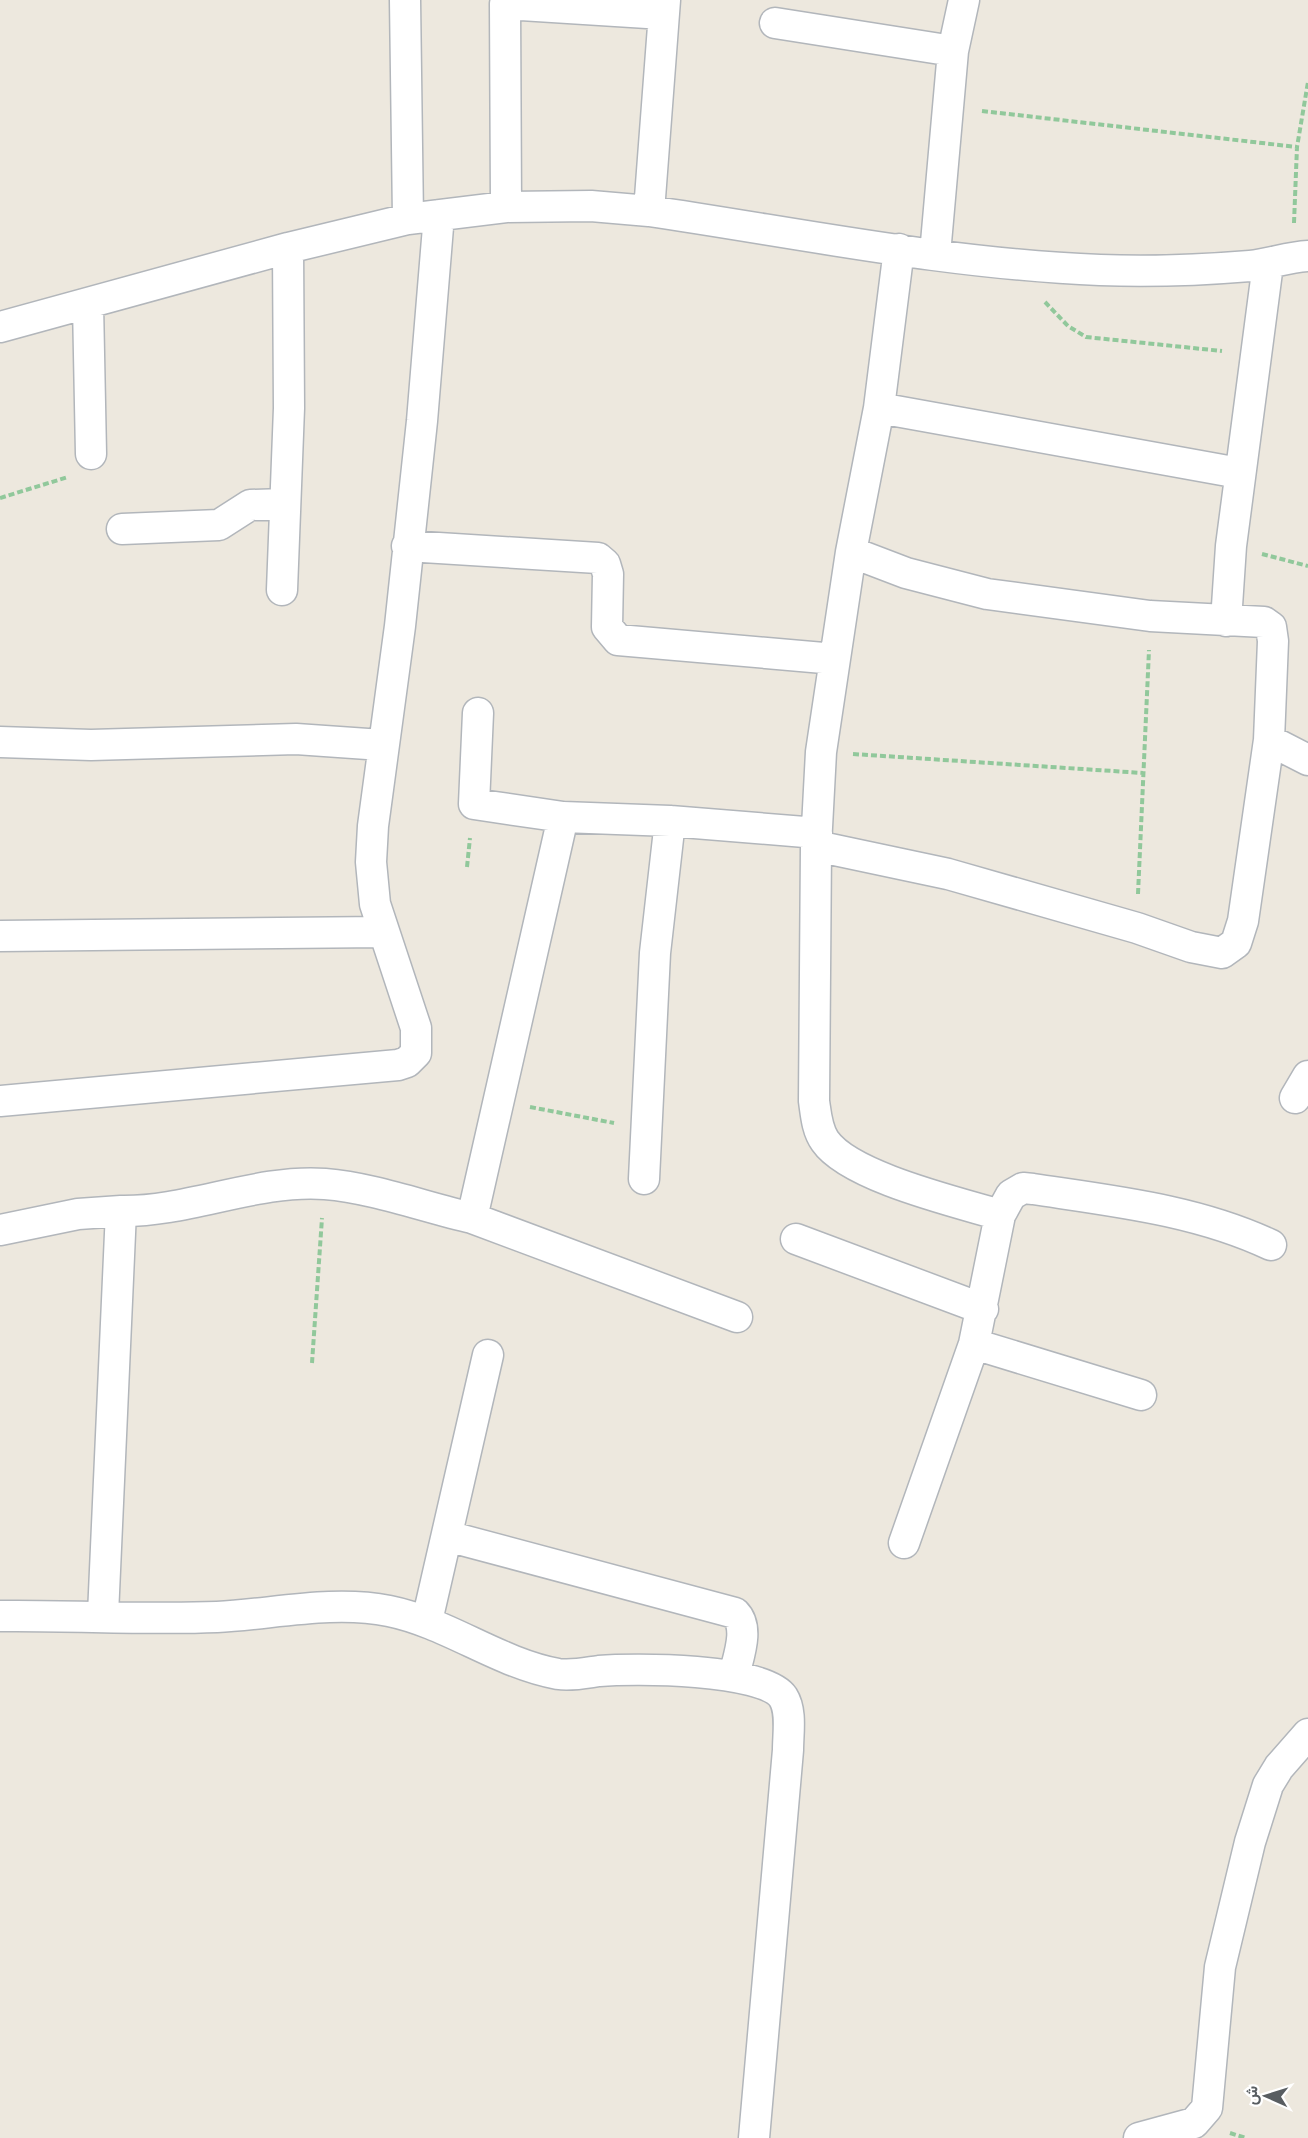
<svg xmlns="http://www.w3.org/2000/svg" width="1308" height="2138" viewBox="0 0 1308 2138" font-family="Manrope,Vazirmatn,sans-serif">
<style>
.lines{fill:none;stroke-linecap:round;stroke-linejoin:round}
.minor-casing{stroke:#b2b6bb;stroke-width:33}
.path{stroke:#91c89b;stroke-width:4;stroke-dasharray:6 3;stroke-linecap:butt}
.minor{stroke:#fff;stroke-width:30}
</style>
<rect width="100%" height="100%" fill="#ede8de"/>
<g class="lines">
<defs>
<path id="minor" d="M405 0 408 219
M775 23 953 51
M506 207 505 4 663 14
M649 211 665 0
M899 249 879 408 851 552 821 752 816 846 814 1101C816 1115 817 1130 825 1141 850 1177 957 1202 1000 1215
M935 254 953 51 964 0
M88 304 91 454
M0 327 288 248 408 219 506 207 591 206 649 211C798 233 948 264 1100 270 1149 272 1201 270 1250 266 1270 264 1288 257 1308 256
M879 408 1239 473
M122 529 219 525 250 505 285 504
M407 546 598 558 605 564 608 574 607 627 618 640 835 659
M851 552 906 573 987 594 1150 616 1264 622 1271 627 1273 641 1269 740 1308 760
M282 590 289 408 288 248
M1226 621 1231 546 1268 264
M478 713 474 804 563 817 670 821 817 833
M0 742 91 745 296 739 382 745
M816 846 948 874 1137 928 1191 947 1222 953 1236 943 1243 921 1269 740
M0 936 382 932
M1295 1098 1308 1076
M0 1101 398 1065 407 1062 416 1053V1028L375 904 371 862 373 826 400 626 422 421 439 215
M644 1179 655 953 670 821
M121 1211C189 1212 256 1179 325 1184 374 1188 424 1207 472 1218L563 817
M472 1218 737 1317
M0 1230 78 1214 121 1211 103 1615
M796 1239 983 1309
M974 1344 1141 1395
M447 1536 735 1613C750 1628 738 1657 734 1676
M904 1543 974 1344 1000 1215 1011 1195 1023 1188 1033 1189C1113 1201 1197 1210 1271 1245
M0 1616C72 1615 145 1620 217 1617 273 1614 333 1600 389 1611 448 1623 498 1663 558 1674 572 1676 585 1673 599 1671 633 1668 763 1668 783 1697 792 1711 788 1733 788 1750L754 2138
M427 1621 488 1355
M1139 2138 1194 2123 1207 2108 1220 1967 1250 1842 1268 1785 1279 1767 1308 1734"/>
</defs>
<use href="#minor" class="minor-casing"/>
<path class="path" d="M982 111 1297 147
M1294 223 1297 147 1308 82
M1045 302 1068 326 1086 337 1222 351
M0 498 68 477
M1262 554 1308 566
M853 754 1143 773
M467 867 470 838
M1138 894 1149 650
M530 1107 614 1123
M312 1363 322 1218
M1230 2133 1246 2138"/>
<use href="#minor" class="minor"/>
</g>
<g transform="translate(1266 2096) rotate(273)" stroke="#ffffff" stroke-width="4.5" paint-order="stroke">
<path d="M0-4.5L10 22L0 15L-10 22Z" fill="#585d61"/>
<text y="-9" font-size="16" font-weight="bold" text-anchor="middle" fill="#585d61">ش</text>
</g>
</svg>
